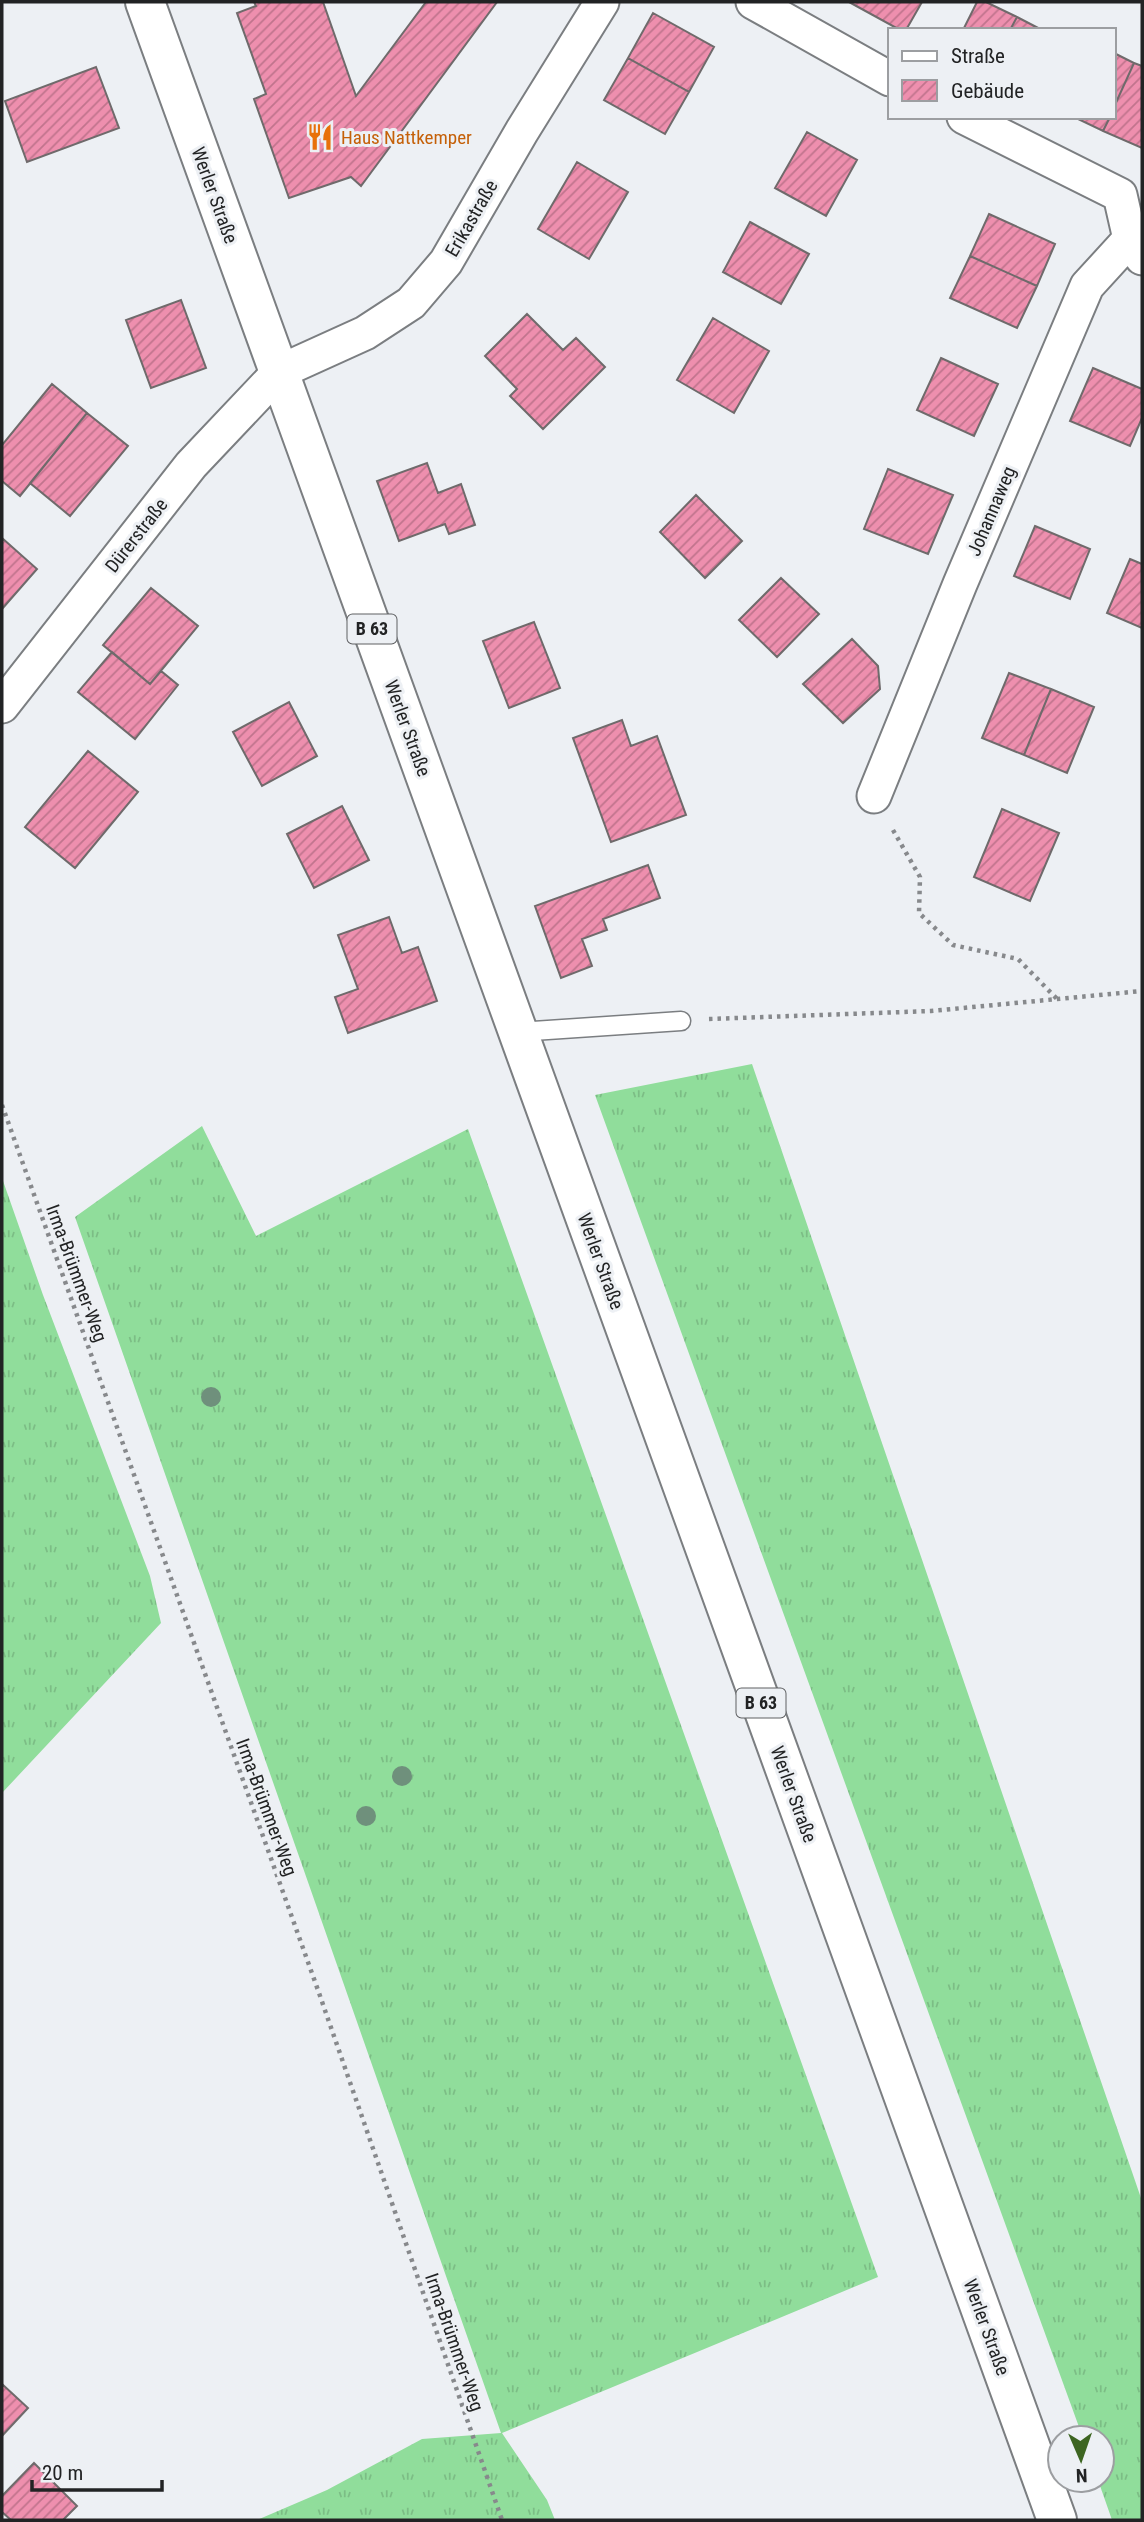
<svg xmlns="http://www.w3.org/2000/svg" width="1144" height="2522" viewBox="0 0 1144 2522" font-family="'Roboto Condensed',sans-serif">
<style>
.grass{fill:url(#grass-tufts)}
.building{fill:url(#building-hatch);stroke:#6f6a6b;stroke-width:2}
.lines{fill:none;stroke-linecap:round;stroke-linejoin:round}
.lane-casing{stroke:#7b7e81;stroke-width:21}
.street-casing{stroke:#7b7e81;stroke-width:37}
.primary-casing{stroke:#7b7e81;stroke-width:42}
.path{stroke:#87898c;stroke-width:4.5;stroke-dasharray:3.5 5;stroke-linecap:butt}
.lane{stroke:#fff;stroke-width:18}
.street{stroke:#fff;stroke-width:33}
.primary{stroke:#fff;stroke-width:38}
.tree{fill:#6f907c}
.labels{text-anchor:middle;stroke-width:6;stroke-linejoin:round;paint-order:stroke}
.shield{fill:#edf0f4;stroke:#5f6062;stroke-width:2}
.shield-label{font-size:18px;font-weight:bold;fill:#222324}
.food-label{font-size:19px;fill:#c56008;stroke:#edf0f4;text-anchor:start}
.street-label{font-size:19px;fill:#222324;stroke:#edf0f4}
</style>
<defs>
<pattern id="grass-tufts" width="24" height="20" patternUnits="userSpaceOnUse" patternTransform="scale(1.75)"><rect width="24" height="20" fill="#90dd9b"/><path d="M3 7l-1-3M5 7V3M7 7l1-3M15 17l-1-3M17 17v-4M19 17l1-3" fill="none" stroke="#7cbd85"/></pattern>
<pattern id="building-hatch" width="6" height="6" patternUnits="userSpaceOnUse" patternTransform="scale(1.75)"><rect width="6" height="6" fill="#ee8fae"/><path d="M-1 1l2-2M0 6l6-6M5 7l2-2" fill="none" stroke="#c0748d"/></pattern>
</defs>
<rect width="100%" height="100%" fill="#edf0f4"/>
<path class="grass" d="M752 1064 1142 2201V2520H1112L1098 2480H1102V2438H1083L595 1095Z
M202 1126 256 1236 468 1129 878 2277 502 2433 547 2500 555 2520H257L327 2490 422 2439 501 2433 75 1217Z
M2 1178 43 1295 150 1576 161 1623 2 1793Z"/>
<path class="building" d="M254 2H323L356 96 426 2H497L361 186 351 177 289 198 254 99 266 94 237 13 256 6Z
M849 2H922L906 30H900Z
M977 2H986L1017 17 1010 30H963Z
M653 13 714 47 689 92 628 58Z
M1017 17 1042 30H1010Z
M1114 53 1134 63 1114 107Z
M628 58 689 92 665 134 604 100Z
M1134 63 1142 66V148L1103 131 1110 117H1114V107Z
M96 67 119 128 27 162 5 101Z
M1074 117H1110L1103 131Z
M807 132 857 160 826 216 775 188Z
M577 162 628 192 589 259 538 229Z
M989 214 1055 244 1037 286 970 256Z
M750 222 809 254 781 304 723 272Z
M970 256 1037 286 1017 328 950 298Z
M181 300 206 368 151 388 126 320Z
M527 314 563 350 576 338 605 367 543 429 510 396 517 389 485 356Z
M713 318 769 351 734 413 677 380Z
M941 358 998 384 974 436 917 410Z
M1093 368 1142 389V418L1130 446 1070 421Z
M52 384 87 413 20 496 2 481V445Z
M87 413 128 446 70 516 30 483Z
M427 463 438 493 461 484 475 525 449 534 445 524 399 541 377 481Z
M888 469 953 495 928 554 864 529Z
M696 495 742 541 705 578 660 532Z
M1035 526 1090 549 1070 599 1014 576Z
M2 538 37 569 2 609Z
M1130 559 1142 564V628L1107 613Z
M781 578 819 614 777 657 739 620Z
M151 588 198 626 150 684 103 645Z
M534 622 560 688 509 708 483 641Z
M852 639 878 666 880 689 843 723 803 684Z
M112 652 150 684 161 671 178 685 135 739 78 692Z
M1009 673 1051 689 1024 755 982 738Z
M1051 689 1094 707 1067 773 1024 755Z
M289 702 317 756 262 786 233 732Z
M622 720 631 746 657 736 686 815 611 842 573 738Z
M88 751 138 792 75 868 25 827Z
M342 806 369 860 314 888 287 834Z
M1002 809 1059 833 1030 901 974 877Z
M648 865 660 898 603 919 607 930 582 939 592 966 561 978 535 906Z
M389 917 402 953 418 947 437 1001 348 1033 335 997 358 989 338 935Z
M2 2384 28 2408 2 2436Z
M34 2463 77 2506 63 2520H11L2 2512V2496Z"/>
<g class="lines">
<defs>
<path id="lane" d="M518 1032 681 1021"/>
<path id="street" d="M753 2 890 79
M964 117 1120 195 1130 239 1142 258
M2 706 191 465 279 372 365 333 411 303 446 262 522 131 602 2
M874 796 960 584 1087 286 1130 239"/>
<path id="primary" d="M145 2 1057 2520"/>
</defs>
<use href="#lane" class="lane-casing"/>
<use href="#street" class="street-casing"/>
<use href="#primary" class="primary-casing"/>
<path class="path" d="M893 830 920 877 919 913 953 945 1018 959 1058 1000
M709 1019 931 1011 1142 991
M2 1105 319 1993 502 2520"/>
<use href="#lane" class="lane"/>
<use href="#street" class="street"/>
<use href="#primary" class="primary"/>
</g>
<g class="tree">
<circle cx="211" cy="1397" r="10"/>
<circle cx="402" cy="1776" r="10"/>
<circle cx="366" cy="1816" r="10"/>
</g>
<defs>
<symbol id="restaurant-bare" viewBox="-9 -9 18 18"><path d="M-5-6h1v4h1v-4h1v4h1v-4h1v5L-1.5 .5V6h-2V.5L-5-1ZM5-6V6H3V1.5H1.5Q1.5-4 5-6Z" fill="#e8710a" stroke="#edf0f4" stroke-width="2.5" paint-order="stroke"/></symbol>
</defs>
<g fill-rule="evenodd">
<use href="#restaurant-bare" x="301" y="118" width="38" height="38"/>
</g>
<g class="labels">
<g class="shield">
<rect x="347.5" y="614.5" width="49" height="29" rx="5"/>
<rect x="736.5" y="1688.5" width="49" height="29" rx="5"/>
</g>
<g class="shield-label">
<text x="372" y="635">B 63</text>
<text x="761" y="1709">B 63</text>
</g>
<g class="food-label">
<text x="341" y="144">Haus Nattkemper</text>
</g>
<g class="street-label">
<text transform="translate(215 195) rotate(70)" y="7">Werler Straße</text>
<text transform="translate(471 218) rotate(-60)" y="7">Erikastraße</text>
<text transform="translate(991 511) rotate(-67)" y="7">Johannaweg</text>
<text transform="translate(136 535) rotate(-52)" y="7">Dürerstraße</text>
<text transform="translate(408 728) rotate(70)" y="7">Werler Straße</text>
<text transform="translate(601 1261) rotate(70)" y="7">Werler Straße</text>
<text transform="translate(77 1273) rotate(70)" y="7">Irma-Brümmer-Weg</text>
<text transform="translate(794 1794) rotate(70)" y="7">Werler Straße</text>
<text transform="translate(267 1807) rotate(70)" y="7">Irma-Brümmer-Weg</text>
<text transform="translate(987 2327) rotate(70)" y="7">Werler Straße</text>
<text transform="translate(455 2342) rotate(71)" y="7">Irma-Brümmer-Weg</text>
</g>
</g>
<rect width="1144" height="2522" fill="none" stroke="#222324" stroke-width="7"/>
<rect x="888" y="28" width="228" height="91" fill="#edf0f4" stroke="#9c9ea1" stroke-width="2"/>
<rect x="902" y="51" width="35" height="10" fill="#ffffff" stroke="#9c9ea1" stroke-width="2"/>
<text x="951" y="63" font-size="21" fill="#222324">Straße</text>
<rect x="902" y="80" width="35" height="21" fill="url(#building-hatch)" stroke="#9c9ea1" stroke-width="2"/>
<text x="951" y="98" font-size="21" fill="#222324">Gebäude</text>
<g transform="translate(1081 2459) rotate(178)"><circle r="33" fill="#edf0f4" stroke="#9c9ea1" stroke-width="2"/>
<path d="M0-5L12 26L0 18L-12 26Z" fill="#3d6521"/>
<text y="-10" font-size="19" font-weight="bold" text-anchor="middle" fill="#222324">N</text>
</g>
<path d="M32 2480v10h130v-10" fill="none" stroke="#222324" stroke-width="3.5"/>
<text x="42" y="2480" font-size="21" fill="#222324" stroke="#edf0f4" stroke-width="5" paint-order="stroke">20 m</text>
</svg>
